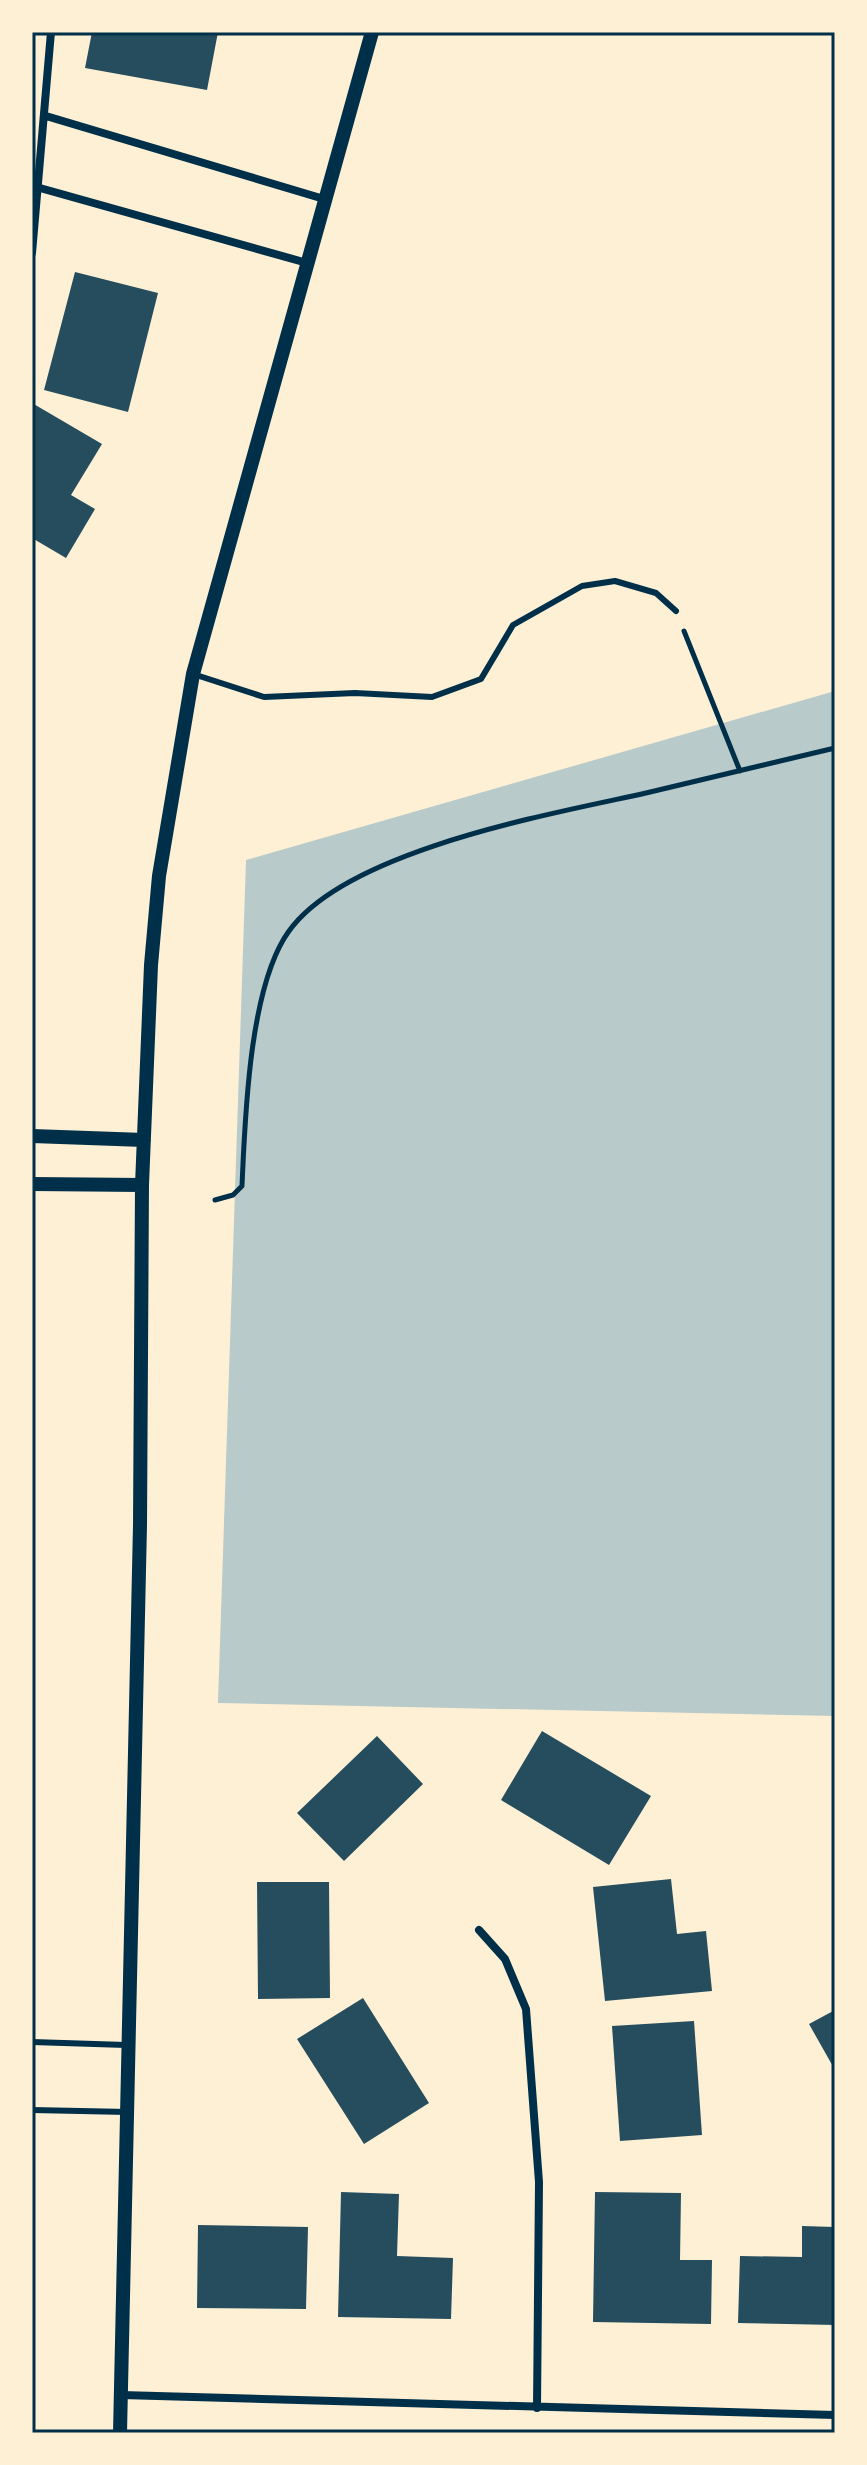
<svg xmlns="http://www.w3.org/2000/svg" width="867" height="2465" viewBox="0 0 867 2465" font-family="Karla,sans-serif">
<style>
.green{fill:#b9caca}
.building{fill:#264d5e}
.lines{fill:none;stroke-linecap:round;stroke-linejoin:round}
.path{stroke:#003049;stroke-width:5}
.service{stroke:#003049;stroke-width:6}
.minor{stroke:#003049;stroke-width:8}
.tertiary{stroke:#003049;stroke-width:14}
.neatline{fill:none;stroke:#003049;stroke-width:3}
</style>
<rect width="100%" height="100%" fill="#fdf0d5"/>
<path class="green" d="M835 691V1716L218 1703 246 860Z"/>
<path class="building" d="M92 32H218L207 90 85 68Z
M75 272 158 293 128 412 44 390Z
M32 403 102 444 71 495 95 509 66 558 32 538Z
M542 1731 651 1796 609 1865 501 1800Z
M377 1736 423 1784 344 1861 297 1813Z
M671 1879 677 1934 706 1931 712 1991 605 2001 593 1887Z
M257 1882H329L330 1998 258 1999Z
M363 1998 429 2103 364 2144 297 2039Z
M835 2010V2070L809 2024Z
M694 2021 702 2135 620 2141 612 2026Z
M341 2192 399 2194 397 2256 453 2258 451 2319 338 2317Z
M595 2192 681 2193 680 2260H712L711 2324 593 2322Z
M198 2225 308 2227 306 2309 197 2308Z
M802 2226 835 2227V2325L738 2323 740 2256 802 2257Z"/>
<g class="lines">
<path class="path" d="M684 631 740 771
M215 1200 233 1195 242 1186C245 1119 249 986 289 931 347 850 551 814 646 793 709 778 772 763 835 748"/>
<path class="service" d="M193 674 264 697 355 693 432 697 481 679 513 625 582 586 615 581 656 593 676 611
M32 2042 126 2045
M32 2110 128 2112"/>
<path class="minor" d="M46 116 324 199
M40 188 307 263
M32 253 51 32
M479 1930 505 1959 526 2009 539 2182 537 2408
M121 2395 835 2415"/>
<path class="tertiary" d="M32 1136 144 1140
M32 1184 142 1185
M120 2433 140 1525 142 1185 151 965 159 876 193 674 372 32"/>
</g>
<rect width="867" height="2465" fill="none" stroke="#fdf0d5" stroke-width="68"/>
<rect x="34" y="34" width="799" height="2397" class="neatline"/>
</svg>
